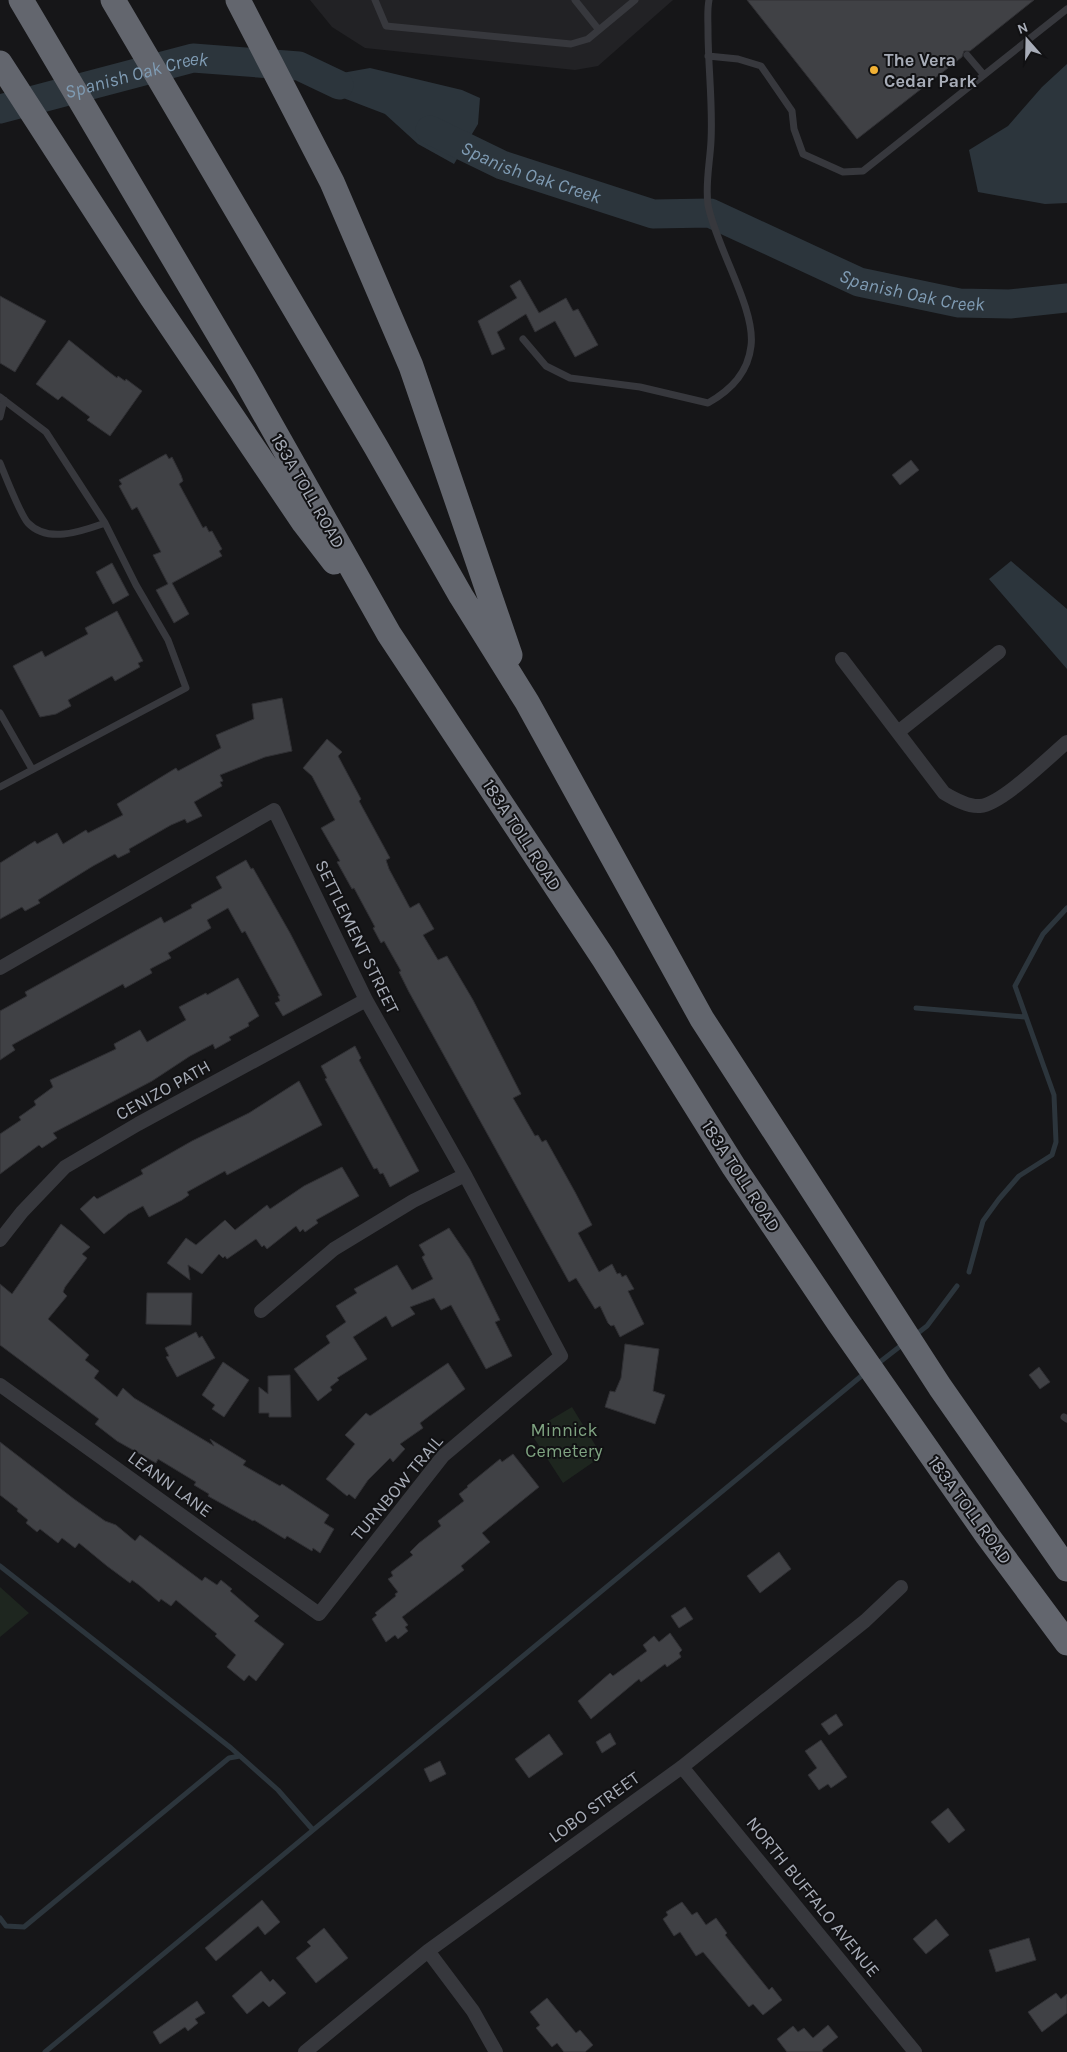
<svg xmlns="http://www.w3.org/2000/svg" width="1067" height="2052" viewBox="0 0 1067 2052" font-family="Karla,sans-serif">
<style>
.built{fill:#222225}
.green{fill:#1e261f}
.water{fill:#2c353c}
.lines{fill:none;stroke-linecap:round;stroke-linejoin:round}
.stream{stroke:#2c353c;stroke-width:5}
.river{stroke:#2c353c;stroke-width:29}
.building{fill:#404145;stroke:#303034}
.lane{stroke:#37383d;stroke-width:7}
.street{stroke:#37383d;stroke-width:14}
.highway{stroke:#63666e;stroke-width:25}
.poi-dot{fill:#f2b134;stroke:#111113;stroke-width:2}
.labels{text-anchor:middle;stroke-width:4;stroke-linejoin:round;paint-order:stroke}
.poi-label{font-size:18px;font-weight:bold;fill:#a8adb8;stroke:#111113;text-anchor:start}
.street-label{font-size:18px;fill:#a8adb8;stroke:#111113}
.park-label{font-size:18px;fill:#7fa381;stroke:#111113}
.water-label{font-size:19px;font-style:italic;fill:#7f9bb3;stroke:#111113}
</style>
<rect width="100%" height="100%" fill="#161618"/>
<path class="built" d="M310 0H673L598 66 575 70 365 48 332 27Z"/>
<path class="green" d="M572 1407 602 1456 563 1483 530 1432Z
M0 1587 29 1613 0 1637Z"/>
<path class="water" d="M314 63 342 73 370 68 462 90 480 98 478 124 454 164 418 144 385 114 338 96 300 70Z
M1067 64V203L1045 204 978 192 969 150 1008 126 1042 87Z
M1011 561 1067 609V669L989 579Z"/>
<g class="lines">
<path class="stream" d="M916 1008 1025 1017
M969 1272 983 1221 999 1199 1019 1176 1052 1155 1056 1142 1054 1095 1015 986 1043 934 1067 908
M914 1336 927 1326 957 1286
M876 1365 903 1344
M0 1566 231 1748 278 1790 313 1830
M0 1918 6 1926 24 1927 229 1758 240 1756
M45 2052 865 1373"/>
<g class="river">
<path id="s1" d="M0 109 193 58 299 66 339 85"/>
<path id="s2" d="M430 130 502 165 653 214 710 213 859 282 959 303 1010 304 1067 298"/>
</g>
</g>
<path class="building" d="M747 0H1034L970 51H964L962 57 857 139Z
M520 280 539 313 566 298 573 311 578 309 598 345 575 357 555 321 535 332 526 314 497 332 505 349 492 355 478 321 517 298 510 286Z
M0 296 46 321 15 372 0 363Z
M69 340 109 372 117 378 118 376 125 381 126 379 142 391 110 436 87 420 90 417 62 396 58 400 36 384Z
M166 454 169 459 172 457 181 475 183 481 179 484 203 528 206 526 209 532 212 531 222 549 219 551 222 556 172 583 189 614 174 623 156 590 168 584 153 555 161 552 137 507 132 510 119 486 122 484 119 480Z
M911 460 919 470 900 485 892 475Z
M112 563 129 595 113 604 96 572Z
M117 611 143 661 138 663 140 667 115 681 112 676 68 700 71 706 56 714 40 717 13 666 42 651 45 657 73 642 88 634 85 628Z
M282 698 292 751 265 757 220 775 223 781 220 782 222 786 194 802 202 816 187 823 185 819 171 825 129 849 130 852 118 858 115 854 93 866 38 900 40 903 25 911 22 907 0 919V863L35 841 37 844 57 833 63 844 86 830 88 833 123 815 117 804 176 768 178 771 221 748 216 735 254 719 252 704Z
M327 739 342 752 338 756 361 799 359 801 390 858 386 860 389 869 410 908 419 903 434 929 423 935 438 960 447 956 473 1000 521 1094 513 1098 535 1136 538 1135 542 1142 546 1140 575 1192 592 1225 578 1233 599 1272 612 1264 617 1274 620 1273 622 1277 626 1275 634 1289 628 1291 644 1324 620 1337 614 1325 611 1326 608 1323 600 1306 595 1309 576 1278 569 1282 409 992 399 972 401 971 384 941 381 943 373 928 375 927 354 888 352 889 337 862 340 861 321 828 335 820 312 776 303 768Z
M246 860 251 869 253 868 290 933 322 995 283 1016 275 1003 280 1001 278 996H280L245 931 242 933 228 908 207 920 211 928 168 953 171 958 150 969 152 973 125 988 123 984 12 1045 15 1050 0 1060V1011L27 996 25 992 137 930 161 917 164 923 192 908 191 905 222 888 216 877Z
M238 978 259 1016 248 1023 249 1026 229 1037 231 1040 215 1049 213 1044 190 1056 152 1081 53 1133 57 1138 42 1148 39 1145 0 1174V1134L21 1120 19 1117 36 1105 34 1101 53 1087 50 1080 116 1049 114 1044 140 1030 147 1042 186 1020 179 1007 206 993 207 995Z
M355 1046 361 1058 359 1060 419 1171 390 1187 383 1173 380 1174 377 1168 374 1169 325 1079 327 1078 321 1066Z
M299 1081 322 1125 227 1175 225 1171 187 1192 189 1195 182 1200 149 1217 143 1206 128 1214 104 1234 80 1209 94 1196 97 1199 143 1174 141 1170 192 1141 249 1113Z
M342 1167 359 1196 316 1220 318 1223 305 1232 303 1229 300 1232 296 1226 267 1249 264 1245 262 1247 256 1239 227 1259 225 1256 223 1258 219 1254 202 1274 188 1265 190 1280 167 1263 186 1238 196 1245 225 1220 235 1230 267 1205 270 1209 304 1186Z
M61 1224 90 1247 82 1254 87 1258 65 1287 63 1292 67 1296 48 1319 89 1355 85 1360 99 1371 94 1378 117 1397 123 1388 134 1398 214 1446 210 1439 246 1461 243 1465 280 1486 282 1484 329 1515 324 1523 334 1529 320 1553 313 1548 312 1551 287 1536 285 1539 254 1520 253 1521 208 1496 209 1494 194 1485 196 1482 158 1459 156 1463 117 1441 95 1424 99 1419 0 1345V1284L12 1294Z
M449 1228 470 1259 500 1320 495 1322 512 1356 486 1369 451 1305 441 1310 434 1298 410 1307 415 1314 392 1327 386 1316 353 1337 367 1359 337 1378 339 1380 330 1387 332 1390 318 1401 294 1369 330 1343 326 1336 346 1322 336 1306 357 1293 354 1289 397 1265 412 1290 433 1279 422 1257 425 1255 419 1245Z
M147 1293H192L191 1325 146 1324Z
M196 1332 199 1338 202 1336 215 1358 177 1377 166 1357 169 1356 165 1348Z
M625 1344 659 1349 653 1391 665 1395 655 1424 605 1407 610 1391 615 1392 621 1378Z
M223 1362 249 1380 224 1417 212 1409 215 1405 202 1395Z
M448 1363 465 1389 420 1423 423 1428 400 1444 405 1449 393 1462 390 1458 368 1480 355 1499 349 1494 347 1496 326 1479 355 1444 345 1435 366 1413 370 1416Z
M1039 1367 1050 1382 1040 1389 1029 1375Z
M290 1375 291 1417H269V1413H259V1387L268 1394V1376Z
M0 1442 74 1499 105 1521 116 1525 135 1541 140 1535 202 1581 205 1577 217 1585 221 1580 232 1589 230 1591 259 1616 254 1621 284 1644 256 1681 249 1675 244 1681 227 1667 236 1655 215 1636 217 1634 176 1600 171 1606 161 1599 159 1602 139 1585 132 1580 130 1583 107 1566 79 1543 75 1548 62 1538 58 1543 40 1529 37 1532 26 1523 28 1520 17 1511 18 1509 0 1495Z
M513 1454 539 1487 482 1533 490 1542 461 1566 464 1570 402 1617 408 1625 405 1627 408 1631 398 1639 395 1635 386 1642 372 1619 377 1615 375 1613 396 1596 395 1594 398 1592 388 1579 393 1576 391 1572 413 1555 410 1552 419 1543 441 1526 438 1521 464 1501 459 1494 468 1487 467 1486 500 1459 502 1462Z
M779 1552 791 1569 760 1593 747 1576Z
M685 1607 693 1619 679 1628 671 1616Z
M670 1633 682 1650 679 1653 681 1657 667 1667 665 1664 641 1682 639 1679 591 1719 578 1701 610 1673 613 1676 647 1651 643 1645 654 1636 659 1642Z
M836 1714 843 1725 829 1735 821 1724Z
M610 1733 616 1744 602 1753 596 1742Z
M549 1734 563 1754 529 1778 515 1759Z
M821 1740 847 1777 831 1788 828 1784 819 1790 808 1775 817 1768 805 1751Z
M440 1761 446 1774 430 1782 424 1769Z
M948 1808 965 1830 949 1843 931 1822Z
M262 1900 280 1922 265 1935 258 1926 216 1961 205 1948Z
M682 1902 692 1915 697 1912 706 1925 716 1918 727 1933 725 1935 748 1964 769 1990 772 1987 782 2000 763 2015 753 2004 749 2007 703 1952 696 1956 680 1932 674 1936 663 1919 668 1915 666 1912Z
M936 1919 949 1935 926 1954 913 1939Z
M324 1928 348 1958 316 1983 296 1958 311 1946 307 1942Z
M1029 1938 1036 1960 996 1972 989 1950Z
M261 1971 270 1982 273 1979 286 1993 269 2007 263 2001 247 2014 232 1996Z
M1056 1993 1061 1999 1067 1994V2013L1042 2032 1028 2012Z
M547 1998 576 2033 580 2030 593 2045 585 2052H564L557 2043 552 2047 536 2028 540 2025 530 2012Z
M197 2001 205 2013 195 2019 198 2023 188 2031 185 2027 160 2044 153 2032Z
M828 2025 838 2037 822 2050 823 2052H787L777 2039 793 2026 798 2032 804 2028 813 2038Z"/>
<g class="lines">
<path class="lane" d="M375 0 386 26 571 44 588 39 635 0
M575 0 599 30
M967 55 984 75
M708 56 738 59 761 66 792 111 794 129 803 154 843 172 863 171 1067 9
M523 339 546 366 570 378 640 387 708 403C731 390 748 373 751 346 756 309 716 247 708 205 705 184 710 162 711 141 713 104 708 67 708 30 708 20 707 10 709 0
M0 397 46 432 105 523 136 585 168 640 186 688 0 787
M0 417 4 400
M0 463C5 475 21 516 28 523 48 544 82 531 105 523
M0 713 32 769
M1064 1417 1067 1419"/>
<path class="street" d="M842 659 944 793C954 799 968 807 980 806 1002 804 1049 757 1067 742
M898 732 999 652
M0 968 274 810 366 1000 465 1175 561 1356 443 1456 319 1614 0 1385
M0 1240 22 1212 65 1167 138 1124 366 1000
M261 1311 334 1249 413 1201 465 1175
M682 1767 915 2052
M428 1951 473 2011 496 2052
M305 2052 428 1951 682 1767 865 1621 901 1587"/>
<path class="highway" d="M21 0 245 379 389 634 604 959 734 1167 839 1323 987 1535 1067 1643
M113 0 376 447 461 596 527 702 702 1019 940 1387 1067 1569
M238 0 332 182 411 366 510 655
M0 63 152 298 304 523 334 562"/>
</g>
<circle class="poi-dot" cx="874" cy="70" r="5"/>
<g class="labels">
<g class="poi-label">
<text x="884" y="66">The Vera<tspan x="884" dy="21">Cedar Park</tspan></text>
</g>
<g class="street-label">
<text transform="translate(308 491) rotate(60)" y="6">183A TOLL ROAD</text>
<text transform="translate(522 835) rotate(57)" y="6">183A TOLL ROAD</text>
<text transform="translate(357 937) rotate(64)" y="6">SETTLEMENT STREET</text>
<text transform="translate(163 1090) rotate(-29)" y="6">CENIZO PATH</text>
<text transform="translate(741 1176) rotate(57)" y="6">183A TOLL ROAD</text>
<text transform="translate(170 1484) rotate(36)" y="6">LEANN LANE</text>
<text transform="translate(397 1488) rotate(-50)" y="6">TURNBOW TRAIL</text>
<text transform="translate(970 1510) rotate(54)" y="6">183A TOLL ROAD</text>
<text transform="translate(594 1807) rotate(-36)" y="6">LOBO STREET</text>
<text transform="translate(813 1897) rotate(51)" y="6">NORTH BUFFALO AVENUE</text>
</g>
<g class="park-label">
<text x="564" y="1436">Minnick<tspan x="564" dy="21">Cemetery</tspan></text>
</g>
<g class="water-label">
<text dy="7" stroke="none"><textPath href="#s1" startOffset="141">Spanish Oak Creek</textPath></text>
<text dy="7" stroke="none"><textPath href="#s2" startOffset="110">Spanish Oak Creek</textPath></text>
<text dy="7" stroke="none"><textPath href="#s2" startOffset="514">Spanish Oak Creek</textPath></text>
</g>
</g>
<g transform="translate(1027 40) rotate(340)" stroke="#111113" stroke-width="4" paint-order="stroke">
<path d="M0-4L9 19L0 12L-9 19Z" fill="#a8adb8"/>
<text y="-8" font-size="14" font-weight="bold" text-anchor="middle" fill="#a8adb8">N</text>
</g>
</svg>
